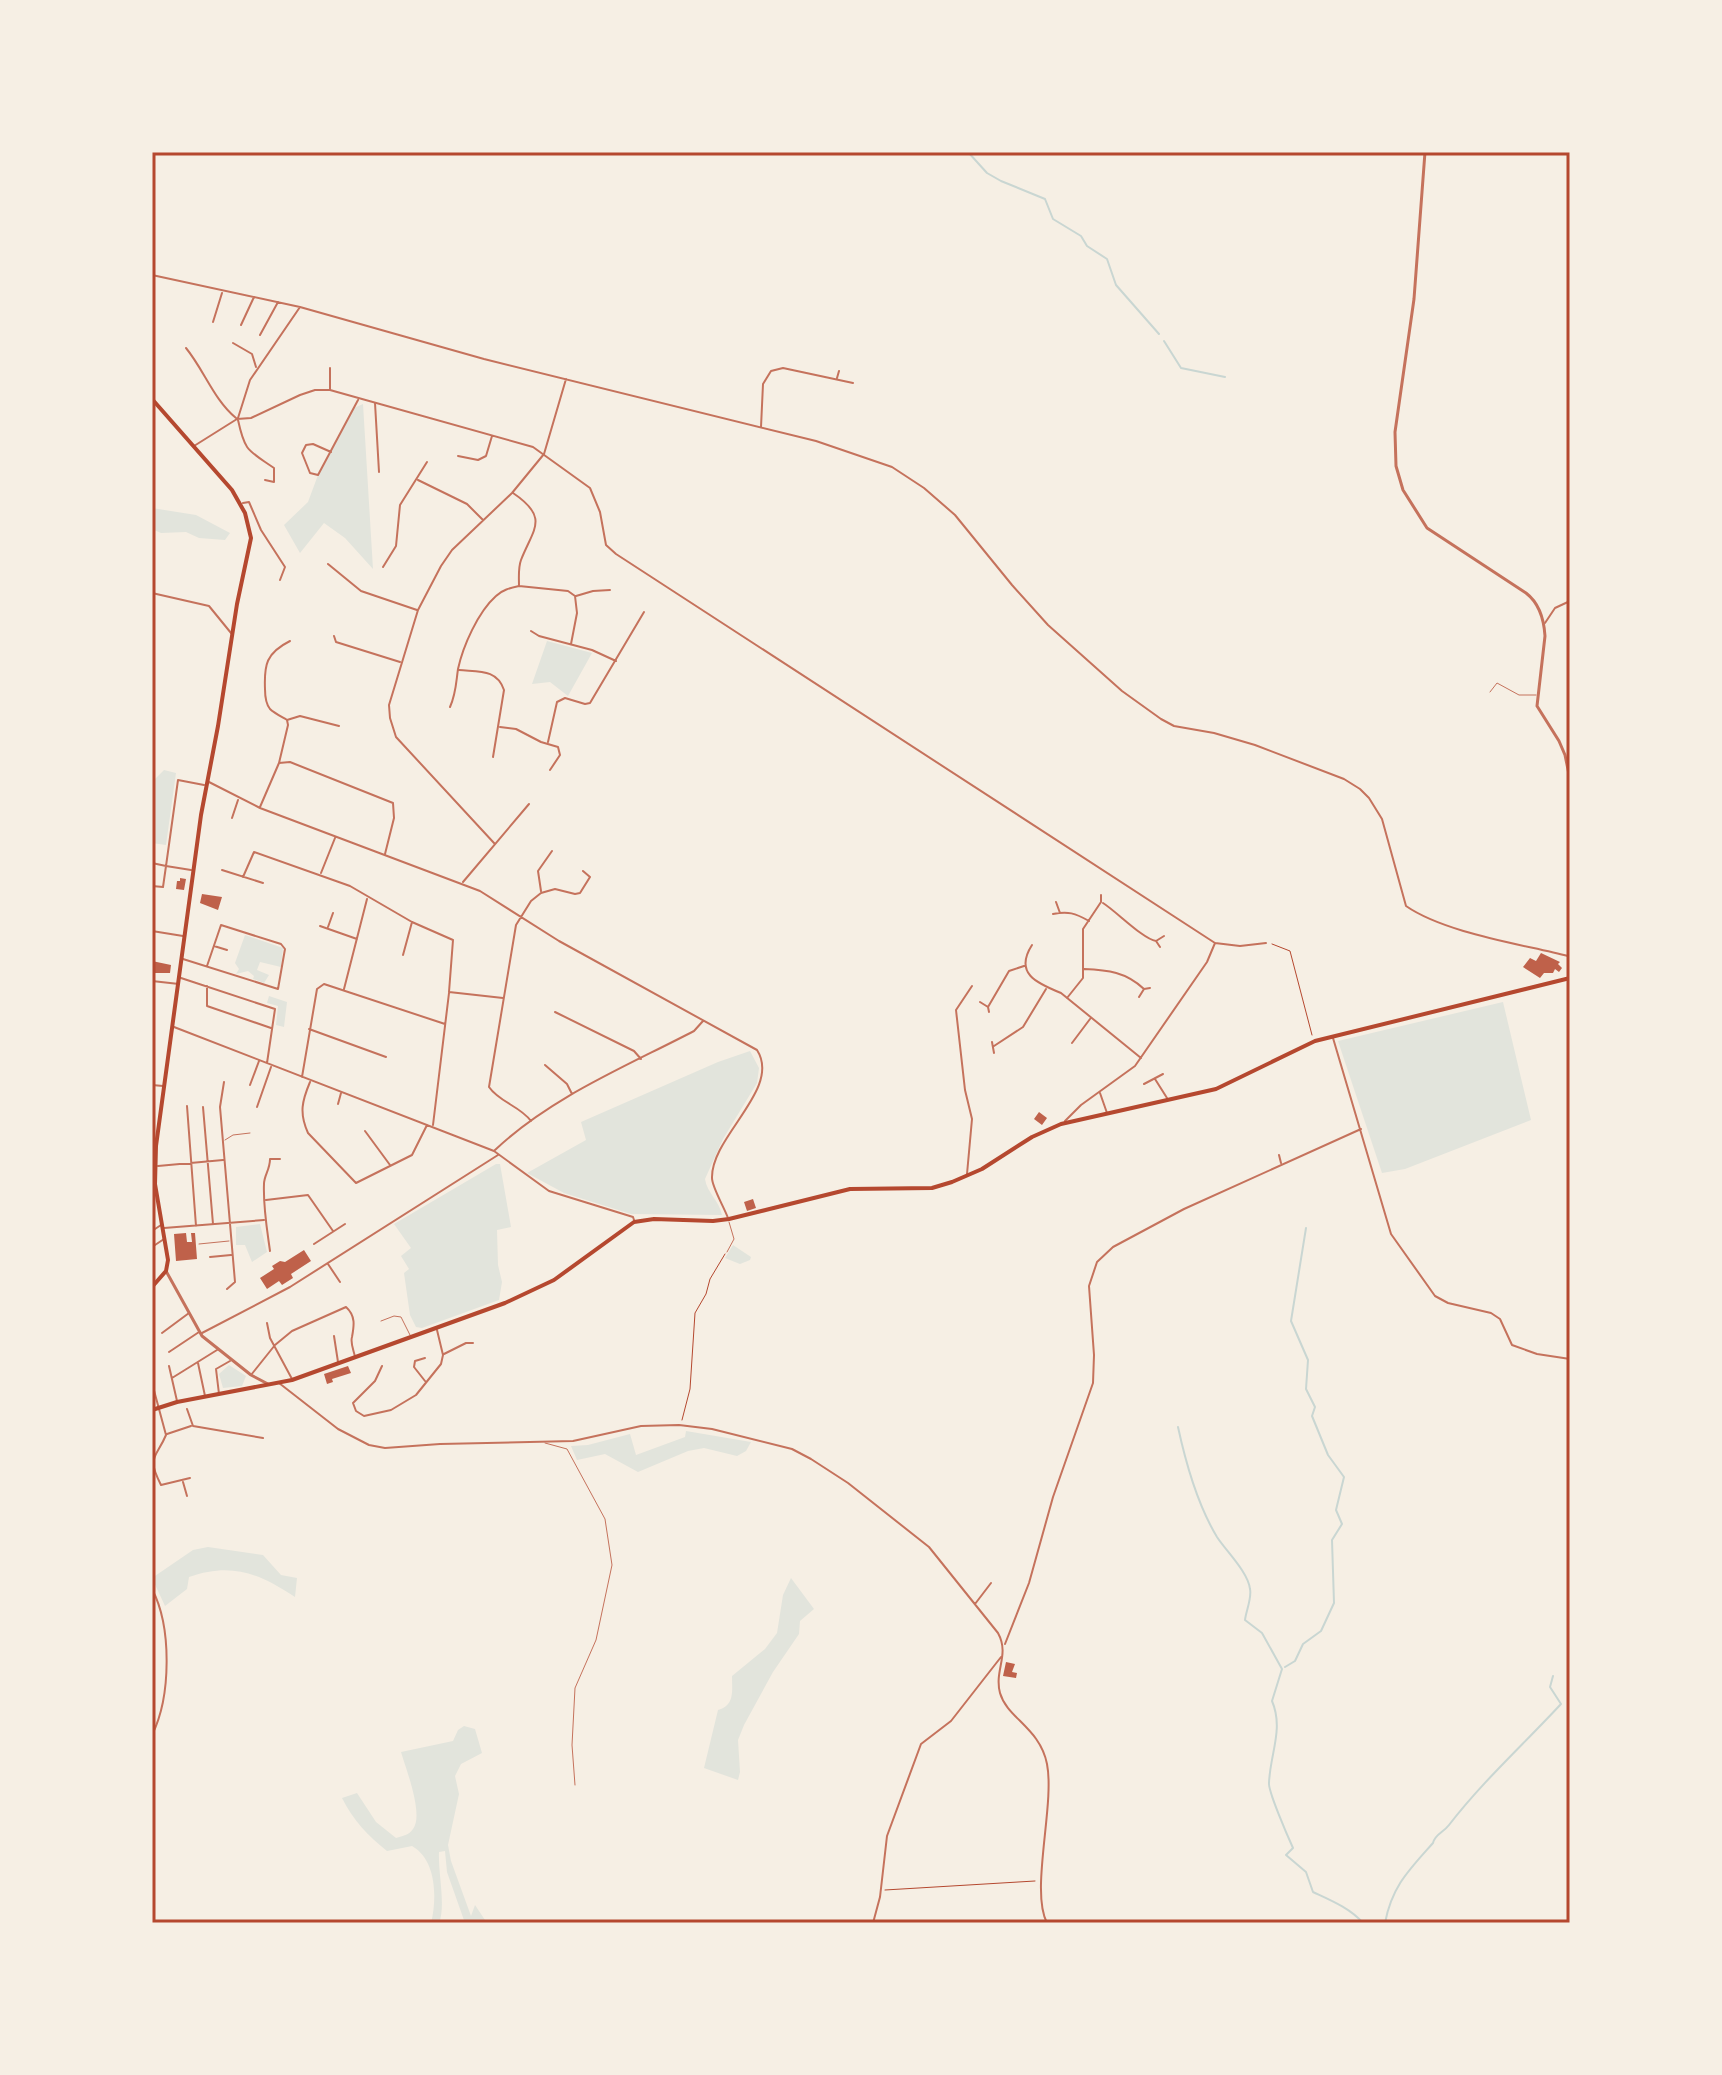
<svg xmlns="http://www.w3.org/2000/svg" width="1722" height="2075" viewBox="0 0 1722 2075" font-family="'Exo 2',sans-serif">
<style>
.green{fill:#e2e4dc}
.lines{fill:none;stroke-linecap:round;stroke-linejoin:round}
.stream{stroke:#c9d6d2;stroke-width:2}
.building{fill:#bf614a}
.path{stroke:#b5482f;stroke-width:1}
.service{stroke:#c5725c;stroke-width:1}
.minor{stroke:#c5725c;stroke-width:2}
.tertiary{stroke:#c5725c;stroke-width:3}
.primary{stroke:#b5482f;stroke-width:4}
.neatline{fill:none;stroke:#b5482f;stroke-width:3}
</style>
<rect width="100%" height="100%" fill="#f6efe4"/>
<path class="green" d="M363 404 373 569 345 538 324 523 300 553 284 525 308 502 318 475 354 408Z
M152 508 196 515 230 533 225 540 199 538 186 532 161 533 152 529Z
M547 641 592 653 568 696 550 682 532 684Z
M164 770 176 773 166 845 152 843V782Z
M245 935 283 948 281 967 260 962 257 970 269 975 264 983 253 979 254 976 248 971 236 974 239 969 235 963Z
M269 996 287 1002 284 1027 276 1025 278 1006 267 1003Z
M1503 1002 1531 1120 1405 1169 1382 1173 1338 1041Z
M750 1051 759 1068 757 1083 723 1139 705 1179C707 1193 719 1200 722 1215L631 1214 564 1193 527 1173 586 1140 581 1122 718 1062Z
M496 1164H500L511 1227 497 1230 498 1265 502 1282 499 1300 422 1328 416 1327 410 1315 404 1273 409 1269 401 1256 411 1248 394 1224Z
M260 1224 267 1252 252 1262 245 1245H236V1227Z
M733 1245 751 1257 750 1260 740 1264 725 1258Z
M229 1365 246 1376 242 1386 223 1388 219 1374Z
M686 1431 751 1442 746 1451 737 1456 704 1448 688 1451 638 1472 605 1454 577 1460 571 1446 588 1445 630 1434 636 1455 685 1437Z
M208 1547 263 1555 281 1575 297 1578 295 1597C259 1573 231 1562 189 1577L187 1589 165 1606 152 1578 193 1550Z
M791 1578 814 1609 800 1621 799 1634 773 1672 744 1725 738 1740 740 1772 738 1780 704 1768 718 1710C735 1705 732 1691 732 1676L765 1649 777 1633 783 1595Z
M464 1726 475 1729 482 1753 461 1764 455 1776 459 1794 448 1845 451 1861 471 1916 475 1905 487 1923H465L447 1872 445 1851 439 1852C438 1873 446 1906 439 1923H431C437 1899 437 1860 412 1846L387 1851C368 1836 353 1820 342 1798L357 1793 376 1822 396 1838C403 1836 409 1835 413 1829 424 1815 406 1769 401 1752L453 1741 458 1730Z"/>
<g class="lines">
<path class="stream" d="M968 152 987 173 1001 181 1045 199 1053 219 1081 236 1087 246 1107 259 1116 285 1159 334
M1164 341 1181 368 1225 377
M1178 1427C1186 1464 1197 1504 1217 1537 1226 1551 1248 1572 1250 1589 1252 1598 1246 1611 1245 1620L1262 1633 1282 1669 1272 1701C1284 1729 1270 1754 1269 1783 1268 1791 1288 1837 1293 1848L1286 1855 1306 1872 1313 1892C1330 1900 1350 1908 1363 1923
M1285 1667 1295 1661 1303 1644 1321 1631 1334 1603 1332 1540 1342 1524 1336 1510 1344 1477 1328 1455 1312 1416 1315 1407 1306 1389 1308 1360 1291 1321 1306 1228
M1385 1923C1392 1886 1409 1870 1433 1843 1435 1834 1443 1833 1449 1825 1483 1781 1523 1745 1561 1704L1550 1687 1553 1676"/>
</g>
<path class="building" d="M180 878 186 879 184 890 176 889 177 881H180Z
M202 894 222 897 218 910 200 903Z
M1541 953 1560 962 1558 964 1562 968 1559 972 1555 969 1553 973H1544L1540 978 1523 967 1530 958 1536 961Z
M152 961 171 965 170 973H154Z
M1039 1112 1047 1118 1042 1125 1034 1119Z
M753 1199 756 1208 747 1211 744 1202Z
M186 1233 187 1242H192L191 1233H195L197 1259 176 1261 174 1234Z
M304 1250 311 1261 291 1274 293 1278 282 1285 279 1281 267 1289 260 1278 274 1269 272 1266 280 1261 285 1262Z
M348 1366 351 1373 332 1379 333 1382 327 1384 324 1374Z
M1006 1662 1015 1664 1012 1672 1017 1673 1016 1678 1003 1676Z"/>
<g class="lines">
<path class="path" d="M1272 944 1290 951 1312 1035
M682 1420 690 1389 695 1313 706 1294 710 1279 725 1254
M885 1890 1035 1881"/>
<path class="service" d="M1490 692 1497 683 1519 695H1536
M225 1140 233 1135 250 1133
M199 1244 229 1241
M727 1252 734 1239 729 1222
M381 1321 394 1316 401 1317 410 1335
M545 1443 567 1449 605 1519 612 1565 596 1640 575 1688 572 1745 575 1785"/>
<path class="minor" d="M152 275 300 307 484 359 816 441 892 467 924 488 955 515 1012 585 1048 625 1122 691 1161 719 1174 726 1214 733 1255 745 1344 779 1360 789 1369 798 1382 819 1406 906C1445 933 1521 944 1568 956
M213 322 222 293
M241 325 254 297
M260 335 278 302
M233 343 252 354 256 367
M186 348C204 370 214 400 236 418
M837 378 839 371
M330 390V368
M375 403 379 472
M238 418 250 380 300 307
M238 420C245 452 248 450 274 468V482L265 480
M761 427 763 384 771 371 783 368 853 383
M194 446 237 419 251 418 300 395 315 390H330L533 447 590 488 600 512 606 545 616 554 1215 943 1240 946 1266 943
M331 452 313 444 306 445 302 453 310 473 318 475 358 400
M458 456 478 460 486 456 492 436
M418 480 467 504 483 520
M243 503 249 502 261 530 285 567 280 580
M328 564 361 591 417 610
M383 567 396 546 400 505 427 462
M519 586 568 591 575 596 577 613 571 644
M152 593 209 606 231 633
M576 596 593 591 610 590
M1545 623 1555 608 1570 601
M531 631 539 636 592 650 616 661
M334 636 336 642 400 662
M459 670C479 672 497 669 504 690L493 757
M450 707C456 694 456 683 458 669 463 646 478 612 496 596 502 590 510 588 519 586 519 577 518 568 521 560 533 529 550 518 513 493
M287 720 300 716 339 726
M500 727 516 729 541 742 558 747 560 755 550 770
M548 742 557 702 565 698 585 704 590 703 644 612
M279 763 288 725 287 720C282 717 274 713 270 709 266 704 265 696 265 689 264 665 266 653 290 641
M207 781 260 808 480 891 559 941 757 1050C782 1089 711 1136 712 1178 712 1187 724 1207 728 1218
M260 807 279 763 290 762 393 803 394 818 385 854
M232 818 238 800
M494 843 396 737 390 718 389 705 418 610 441 566 452 550 512 493 544 454 566 379
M152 863 166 866 178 780 204 785
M222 870 263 883
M321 873 335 838
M243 877 254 852 350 886 412 922 453 940 449 992 503 998
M463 882 529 804
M152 886 163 887 166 866 191 870
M541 891 538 871 552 851
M1056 902 1060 913
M1103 903C1117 912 1143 939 1156 941
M1053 914C1068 911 1075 913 1089 921
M320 926 357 939
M328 927 333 913
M152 931 183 936
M1032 945C1014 973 1036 983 1061 993L1141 1058
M214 946 227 950
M1160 947 1156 941 1164 936
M403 955 412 922
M183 959 278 989 285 949 281 944 221 925 207 966
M1084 969C1108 970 1126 972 1144 989
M181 978 275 1009 267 1063
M152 981 179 984
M207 986V1006L271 1028
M344 989 367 899
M1139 997 1144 989 1150 988
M1067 998 1083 978V929L1101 902V895
M980 1002 988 1007 989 1012
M988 1007 1009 971 1024 966
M555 1012 634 1051 641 1059
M174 1027 494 1151 549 1191 633 1217 634 1220
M309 1029 386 1057
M1333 1038 1391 1234 1435 1296 1448 1303 1491 1313 1500 1319 1512 1345 1537 1354 1570 1359
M992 1042 994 1053
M1072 1043 1090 1019
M994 1046 1023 1027 1046 989
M545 1065 567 1084 572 1094
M302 1077 317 989 324 984 445 1024
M1155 1079 1167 1098
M224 1082 220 1107 235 1282 227 1289
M310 1082C302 1101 299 1113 308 1133L356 1183 412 1155 427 1125
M1144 1084 1163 1074
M152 1085 163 1086
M250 1085 259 1061
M1100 1093 1107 1113
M338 1104 341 1093
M187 1106 196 1226
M203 1107 213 1224
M257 1107 271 1067
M531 1121C520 1106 499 1102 489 1087L516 925 531 901 541 893 555 889 575 894 580 893 590 877 583 871
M1065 1121 1081 1105 1135 1066 1207 962 1215 943
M433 1125 449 993
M365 1131 390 1165
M495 1150C551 1097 627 1066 694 1031L703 1021
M1279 1155 1281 1163
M158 1166 223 1160
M967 1174 972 1119 965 1090 956 1010 972 986
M266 1200 308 1195 333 1231
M164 1228 264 1220
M152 1231 161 1225
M314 1244 345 1224
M152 1247 164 1239
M270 1251C267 1229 263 1207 264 1184 264 1175 270 1170 270 1159H280
M210 1257 231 1255
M328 1264 340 1282
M267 1323 270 1338 292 1379
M162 1333 189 1313
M202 1333 290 1287 498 1155
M334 1336 338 1362
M169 1352 199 1332
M444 1354 466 1343H473
M425 1358 415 1361 414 1367 425 1381
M198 1363 205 1396
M169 1366 177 1401
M382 1366 375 1381 353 1403 356 1411 364 1416 391 1410 416 1395 441 1364 443 1355 437 1330
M251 1375 275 1345 292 1331 346 1307C356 1316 354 1326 352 1337 350 1343 354 1351 355 1357
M172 1378 217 1350
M152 1383 166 1435C156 1459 146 1456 161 1485L190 1478
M279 1383 338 1429 369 1445 385 1448 440 1444 573 1441 641 1426 679 1425 712 1429 792 1449 811 1459 848 1483 929 1547 998 1633C1010 1655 994 1670 1000 1693 1007 1718 1040 1728 1047 1764 1055 1805 1030 1891 1047 1923
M219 1394 216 1369 230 1361
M187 1409 193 1426 263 1438
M167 1434 191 1426
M183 1482 187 1496
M152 1589C172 1627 171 1697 152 1735
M975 1604 991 1583
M1005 1644 1029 1583 1053 1497 1093 1383 1094 1355 1089 1286 1097 1262 1113 1247 1184 1209 1361 1129
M873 1923 880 1897 887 1836 921 1744 951 1721 1001 1657"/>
<path class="tertiary" d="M1425 152 1414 299 1395 432 1396 466 1403 490 1427 528 1526 593C1539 603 1544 620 1545 636L1537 706 1559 741 1565 755 1570 779
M1570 952V970
M166 1271 202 1336 251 1375 268 1384"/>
<path class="primary" d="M152 399 232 490 245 513 251 538 237 604 218 726 201 815 156 1146 155 1184 168 1260 166 1271 152 1287
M152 1410 177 1402 292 1380 505 1303 554 1280 634 1222 654 1219 713 1221 729 1219 850 1189 932 1188 952 1182 982 1169 1032 1137 1061 1124 1216 1089 1315 1041 1570 978"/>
</g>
<rect width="1722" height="2075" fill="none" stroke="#f6efe4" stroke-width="308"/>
<rect x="154" y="154" width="1414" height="1767" class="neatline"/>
</svg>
